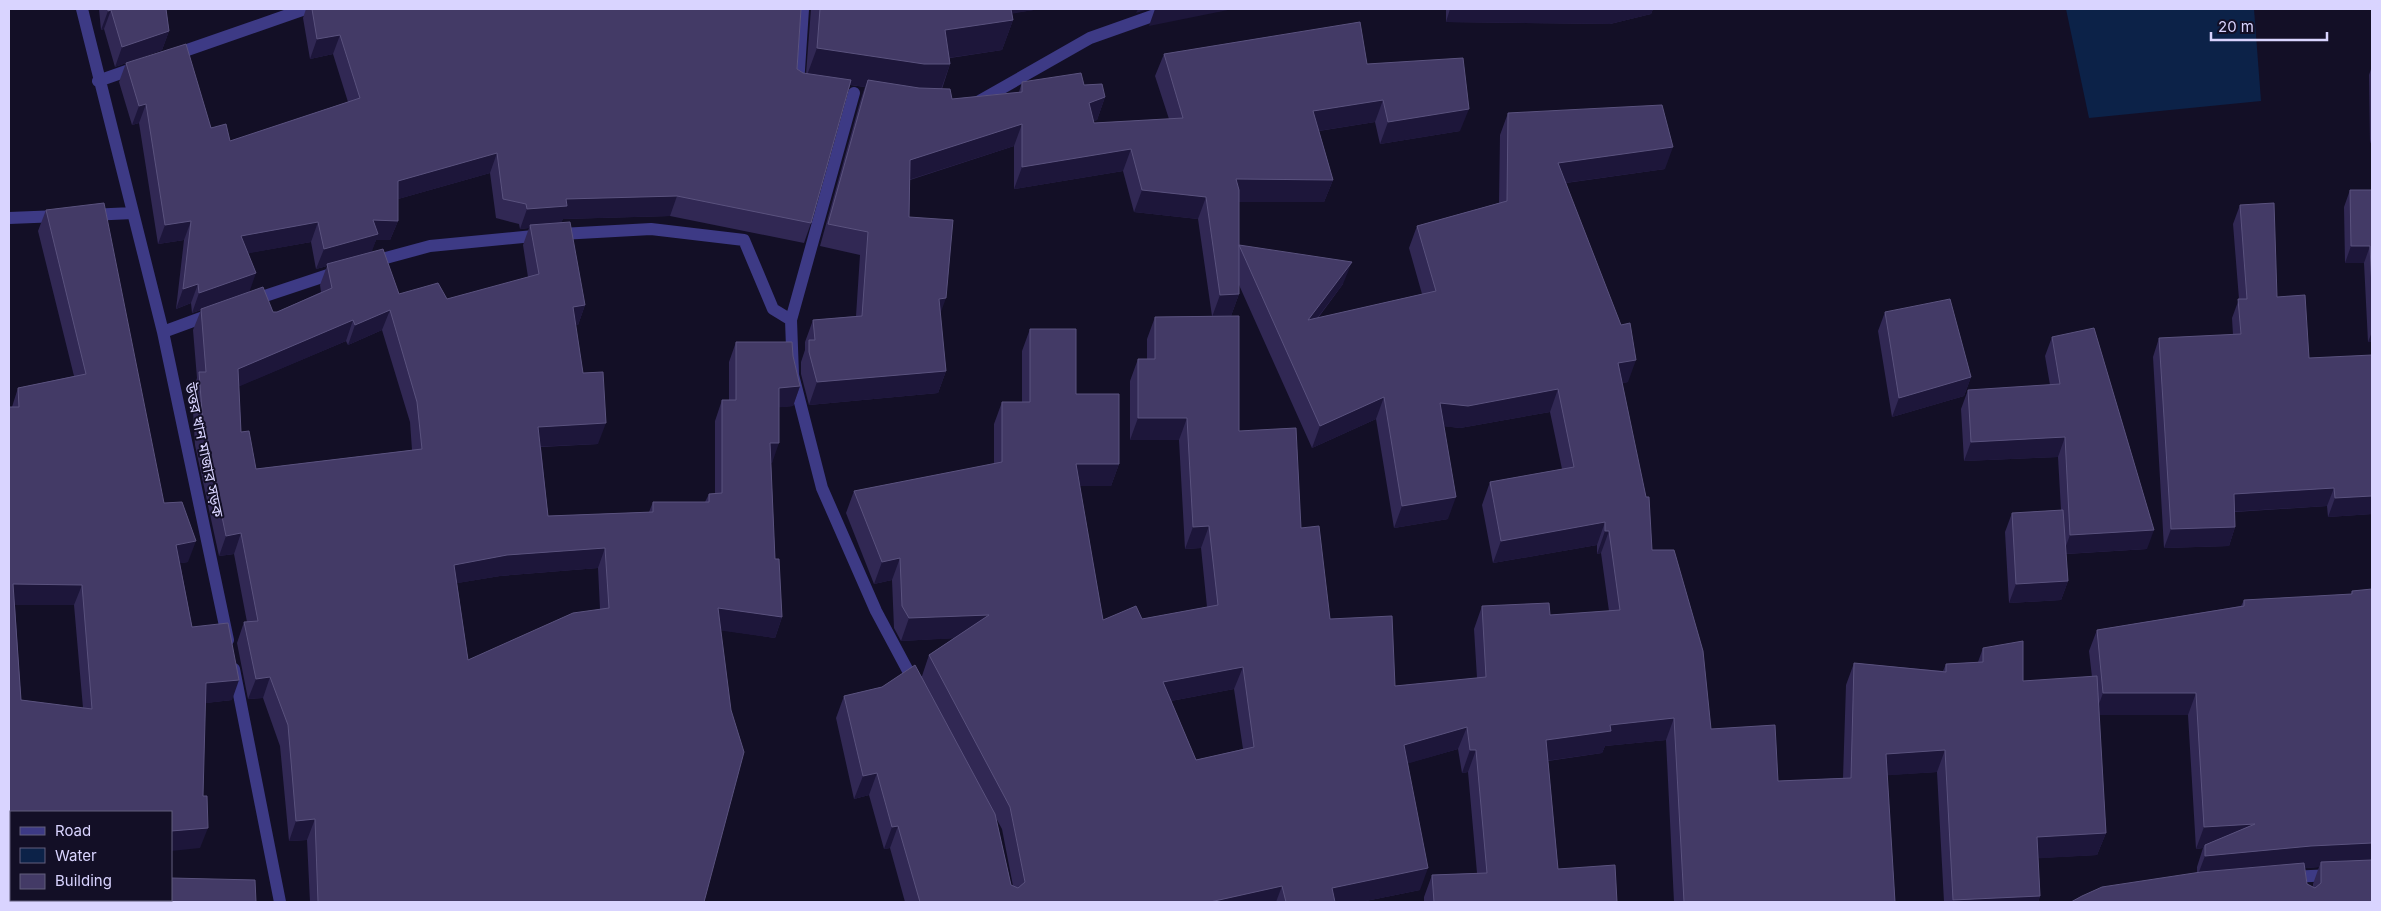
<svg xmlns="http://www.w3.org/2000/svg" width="2381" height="911" viewBox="0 0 2381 911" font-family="Inter,'Noto Sans Bengali',sans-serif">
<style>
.water{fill:#0c2248}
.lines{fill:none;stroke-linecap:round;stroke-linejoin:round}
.minor{stroke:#3d3a85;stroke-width:12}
.wall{fill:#312854;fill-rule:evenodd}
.shaded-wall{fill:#1d163a}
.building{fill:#433a66;stroke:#5a527e;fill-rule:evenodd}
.labels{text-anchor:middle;stroke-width:4;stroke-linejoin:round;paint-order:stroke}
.street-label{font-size:15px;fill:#d9d4ff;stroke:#130f26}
</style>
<rect width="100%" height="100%" fill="#130f26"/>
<path class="water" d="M2066 9H2254L2261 101 2089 118Z"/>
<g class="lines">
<path class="minor" d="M82 9 163 332 228 640
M173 55 305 9
M98 81 138 67
M798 85 803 9
M854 93 791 320 793 375 822 488 876 611 915 684
M976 103 1090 38 1172 9
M89 215 133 213
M9 218 59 216
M371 262 430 246 543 235 651 229 744 240 773 309 791 320
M250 301 340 271
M163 332 212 314
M234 669 280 902
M2290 877 2332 875"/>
</g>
<path class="wall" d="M99 9H166L169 31 162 50 115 67 104 29 101 30Z
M306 9H801L797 69 803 73 806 74 811 9H1040L1012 13 1013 20 1002 50 950 58V64L942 89 952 99 1019 92 1022 82 1084 85 1105 97 1097 120 1093 121 1094 123 1169 119 1155 76 1164 54 1367 64 1460 131 1380 144 1375 122 1319 131 1333 180 1324 202H1239V245L1343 284 1318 318 1422 294 1409 248 1417 226 1499 203 1500 135 1508 113 1665 169 1566 183 1628 382 1622 383 1652 550 1711 729 1778 781 1843 778 1846 685 1854 663 1943 671 1946 664 1978 662 1983 648 2023 681 2092 677 2089 651 2097 630 2241 606 2244 600 2351 594 2352 591 2372 902 2197 873V867L2203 848 2196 849 2188 715H2099L2106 833 2097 855 2038 858 2040 896 2038 902H1944L1937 772 1887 775 1895 902H1674L1666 740 1605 746 1602 753 1548 761 1558 869 1617 902H1424V897L1432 875 1477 873 1468 772 1462 773 1458 749 1408 763 1420 890 1361 902H905L890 848 884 849 869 795 854 799 836 718 844 696 882 687 922 676 929 655 954 638 901 641 894 628 892 580 874 584 846 513 854 491 994 464V424L1002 402H1022V351L1030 329 1076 394 1119 464 1111 486H1079L1103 620 1142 619 1207 607 1201 548 1185 549 1179 440H1130V381L1138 359H1147V339L1155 317 1212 316 1198 219 1134 212 1123 171 1014 189V146L910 180 909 217 940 315 946 371 938 393 809 405 801 374V362L805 350V342L813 320 856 316 860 255 820 246 860 102 865 87 850 85 811 223 804 243 670 216 563 219 561 222 585 305 578 325H575L583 373 598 444 541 447 548 516 649 512 653 502H705L709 494H715V421L722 400H729V362L736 342 793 356 800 386 793 406 779 407 772 463H771L775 559 782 617 775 638 721 630 704 902H310L307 840 289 841 280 746 263 698 248 699 237 643 244 622H247L234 554 219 556 195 445 192 393 197 378 193 330 201 310 192 313 191 303 176 309 184 240 158 244 139 123 132 125 119 82 126 63 230 141 348 102 333 54 310 59 303 18ZM490 173 496 218 519 224 520 229 529 228 523 245 528 277 447 299 399 294 371 252 376 240H390L398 221V199ZM311 242 316 269 327 266 320 285 321 292 277 312H273L249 292 248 253ZM1239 285 1312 448 1376 419 1394 528 1448 519 1444 426 1460 428 1550 412 1562 469 1490 482 1482 505 1493 563 1597 545V554L1601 553 1609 611 1550 615 1482 606 1474 629 1477 678 1395 686 1330 619 1301 528 1239 431 1224 316H1231L1239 294ZM382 330 410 422 412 450 256 469 241 432 239 386 346 341 348 345ZM598 568 600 609 468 660 457 583 500 576ZM1234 689 1243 749 1196 760 1171 701ZM996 818 1002 829 1013 886 1011 885ZM2319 867 2313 884V887L2307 884 2305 868Z
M1446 9H1653L1651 14 1610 24 1446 22Z
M2372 66V143H2370L2369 75Z
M2350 190H2372V342H2368L2364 263H2345L2344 207Z
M2240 205 2277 297 2309 358 2372 514 2328 517 2327 506 2235 512V527L2229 546 2164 548 2153 357 2159 338 2233 335 2232 318 2239 299 2233 224Z
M46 210 188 562 180 563 192 627 232 700 205 703 200 848 11 812V900L9 902 12 407 18 388 74 376 38 231ZM15 605H74L83 708 21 700Z
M1885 312 1971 377 1964 396 1892 417 1878 331Z
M2052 337 2147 549 2066 554 2068 581 2061 600 2009 603 2005 532 2012 513 2061 510 2058 457 1964 461 1961 409 1968 390 2050 385 2045 356Z"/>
<path class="shaded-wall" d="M1000 9H1040L998 16Z
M1138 9H1148L1136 13Z
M1155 9H1233L1149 26Z
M1450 9H1653L1651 14 1610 24 1446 22Z
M111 10 104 29 101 30 108 11Z
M1013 20 1002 50 934 60 945 30Z
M169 31 162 50 115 67 122 47Z
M340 35 333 54 310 59 317 39Z
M817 48 950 64 939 95 868 80 865 87 806 78Z
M1105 97 1097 120 1081 125 1089 103Z
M1383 100 1375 122 1305 133 1313 111Z
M146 104 139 123 132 125 139 106Z
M1469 109 1460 131 1380 144 1388 122Z
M1022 124 1014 146 902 182 910 160Z
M2372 136V143H2370Z
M1673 147 1665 169 1550 185 1558 163Z
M1131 149 1123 171 1014 189 1022 167Z
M497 153 490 173 391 201 398 181Z
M1236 179 1333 180 1324 202H1228Z
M1142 190 1206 197 1198 219 1134 212Z
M677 196 670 216 563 219 560 226 530 225 529 228 520 229 527 209 566 199Z
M373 220 398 221 390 240H376L371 254 327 264V266L316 269 324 249Z
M191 221 184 240 158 244 165 225Z
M318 222 311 242 234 256 241 236Z
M2351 246H2370L2364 263H2345Z
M1352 262 1343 284 1299 342 1308 320Z
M256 273 249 293 192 313 199 293Z
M198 284 191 303 176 309 183 289Z
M1239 294 1231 316 1212 317 1220 295Z
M946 298 938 320 939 299Z
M585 305 578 325 565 327 573 307Z
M390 310 382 330 348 345 355 325Z
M353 320 346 341 231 390 238 369Z
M2372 332V342H2368Z
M1636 360 1628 382 1610 385 1618 363Z
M946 371 938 393 809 405 817 382Z
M1971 377 1964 396 1892 417 1899 398Z
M800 386 793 406 772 408 779 388Z
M1558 389 1550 412 1460 428 1432 425 1440 403Z
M1384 397 1376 419 1312 448 1320 426Z
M1138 418H1187L1179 440H1130Z
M606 423 598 444 531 447 538 427Z
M2065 437 2058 457 1964 461 1971 442Z
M770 443H779L772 463H762Z
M1076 464H1119L1111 486H1068Z
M2334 488 2327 506 2227 512 2234 494Z
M2372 496V514L2328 517 2335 498Z
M1456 497 1448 519 1394 528 1402 506Z
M1605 522 1597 545 1493 563 1501 541Z
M1209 526 1201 548 1185 549 1193 527Z
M2235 527 2229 546 2164 548 2171 529Z
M2154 530 2147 549 2063 554 2070 535Z
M1605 531H1609L1601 553 1597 554Z
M241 533 234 554 219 556 226 536Z
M196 541 188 562 169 565 176 545Z
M605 548 598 568 500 576 446 585 454 565 507 555Z
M900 558 892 580 874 584 882 562Z
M2068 581 2061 600 2009 603 2016 584Z
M13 584 82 585 74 605H9Z
M718 608 782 617 775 638 710 629Z
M989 615 980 637 901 641 909 618Z
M1243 667 1234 689 1155 704 1163 682Z
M270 677 263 698 248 699 256 679Z
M239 680 232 700 198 704 206 683Z
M2103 693H2196L2188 715H2095Z
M1674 718 1666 740 1605 746 1602 753 1538 762 1546 740 1610 725Z
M1467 727 1458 749 1396 767 1404 745Z
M1470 750H1476L1468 772 1462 773Z
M1945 750 1937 772 1878 776 1886 754Z
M877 773 869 795 854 799 863 776Z
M315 819 307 840 289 841 296 821Z
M2255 824 2205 845 2203 848 2196 849 2204 827Z
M898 826 890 848 884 849 892 827Z
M208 828 200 848 171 851V831Z
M2106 833 2097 855 2029 859 2037 837Z
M2372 843V863L2321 862 2319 867 2197 877 2205 856 2311 846Z
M1428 868 1420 890 1361 902H1327L1332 888Z
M1282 886 1276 902H1210Z
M2040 896 2038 902H1953V900Z"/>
<path class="building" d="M108 9H166L169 31 122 47 111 10 108 11Z
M312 9H801L797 69 803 73 851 80 811 223 677 196 566 199 567 206 527 209 526 204 503 199 497 153 398 181V221L373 220 378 234 324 249 318 222 241 236 256 273 199 293 198 284 183 289 191 221 165 225 146 104 139 106 126 63 186 44 211 128 226 124 230 141 360 98 340 35 317 39Z
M820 9H1011L1013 20 945 30 950 64H924L817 48Z
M1360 22 1367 64 1463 58 1469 109 1388 122 1383 100 1313 111 1333 180 1236 179 1239 190V245L1352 262 1308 320 1436 291 1417 226 1507 201 1508 113 1662 105 1673 147 1558 163 1621 325 1630 323 1636 360 1618 363 1646 497H1649L1652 550H1674L1703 651 1711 729 1775 725 1778 781 1851 778 1854 663 1946 672V664L1983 662V648L2023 641V681L2097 676 2106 833 2037 837 2040 896 1953 900 1945 750 1886 754 1895 902H1684L1674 718 1610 725 1611 731 1546 740 1558 869 1615 865 1617 902H1434L1432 875 1487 873 1476 750H1470L1467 727 1404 745 1428 868 1332 888 1335 902H1286L1282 886 1210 902H920L898 826 892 827 877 773 863 776 844 696 882 687 915 665 995 814 1011 885 1018 888 1025 882 1010 807 929 655 989 615 909 618 902 606 900 558 882 562 854 491 1002 462V402H1030V329H1076V394H1119V464H1076L1103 620 1136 606 1142 619 1218 605 1209 526 1193 527 1187 418H1138V359H1155V317L1239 316V431L1296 428 1301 528 1319 526 1330 619 1392 616 1395 686 1486 677 1482 606 1549 603 1550 615 1620 610 1609 531H1605V522L1501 541 1490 482 1574 467 1558 389 1468 406 1440 403 1456 497 1402 506 1384 397 1320 426 1239 245V294L1220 295 1206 197 1142 190 1131 149 1022 167V124L910 160 909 217 953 220 946 298 939 299 946 371 817 382 809 352V340H815L813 320 862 316 868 232 828 224 868 80 919 88 950 89 952 99 1022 92V82L1081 73 1084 85 1102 84 1105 97 1089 103 1094 123 1183 118 1164 54ZM1243 667 1254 747 1196 760 1163 682Z
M2350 190H2372V289L2370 246H2351Z
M104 203 164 503 182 502 196 541 176 545 192 627 228 623 239 680 206 683 203 796H207L208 828 171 831V812H11V900H171V878L255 880 256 902H9V407H19L18 388 86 374 46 210ZM13 584 82 585 92 709 21 700Z
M2274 203 2277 297 2305 295 2309 358 2372 355V496L2335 498 2334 488 2234 494 2235 527 2171 529 2159 338 2241 334 2238 299H2247L2240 205Z
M570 222 585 305 573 307 583 373 603 372 606 423 538 427 548 516 653 512V502H709V494L722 493V400H736V342H792L793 356 800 386 779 388V443H770L775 559H779L782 617 718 608 731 710 744 752 704 902H318L315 819 296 821 288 725 270 677 256 679 244 622 258 621 241 533 226 536 203 425 199 372H206L201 309 263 287 273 312H277L332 288 327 264 383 249 399 294 438 283 447 299 539 274 530 225ZM390 310 417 402 422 449 256 469 249 431 241 432 238 369 353 320 355 325ZM605 548 609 608 573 613 468 660 454 565 507 555Z
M1950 299 1971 377 1899 398 1885 312Z
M2094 328 2154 530 2070 535 2065 437 1971 442 1968 390 2060 384 2052 337Z
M2063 510 2068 581 2016 584 2012 513Z
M2372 589V843L2311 846 2205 856V845L2255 824 2204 827 2196 693H2103L2097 630 2244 606V600L2352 594V591Z
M2372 860V902H2071L2082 896 2102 887 2201 872 2304 863 2307 884 2315 888 2321 883V862Z"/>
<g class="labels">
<g class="street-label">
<text transform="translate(204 450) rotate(78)" y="5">উত্তর খান মাজার সড়ক</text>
</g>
</g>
<rect width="2381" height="911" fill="none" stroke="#d9d4ff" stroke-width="20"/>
<rect x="10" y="811" width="162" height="90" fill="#130f26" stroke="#625e7d"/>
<rect x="20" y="827" width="25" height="8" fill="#3d3a85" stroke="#625e7d"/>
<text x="55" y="836" font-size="15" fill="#d9d4ff">Road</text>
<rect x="20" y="848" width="25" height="15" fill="#0c2248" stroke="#625e7d"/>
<text x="55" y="861" font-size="15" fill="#d9d4ff">Water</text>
<rect x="20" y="874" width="25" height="15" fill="#433a66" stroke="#625e7d"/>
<text x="55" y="886" font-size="15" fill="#d9d4ff">Building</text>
<path d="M2211 32v8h116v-8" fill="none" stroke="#d9d4ff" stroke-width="2.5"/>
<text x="2218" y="32" font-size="15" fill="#d9d4ff" stroke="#130f26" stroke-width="4" paint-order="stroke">20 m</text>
</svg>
